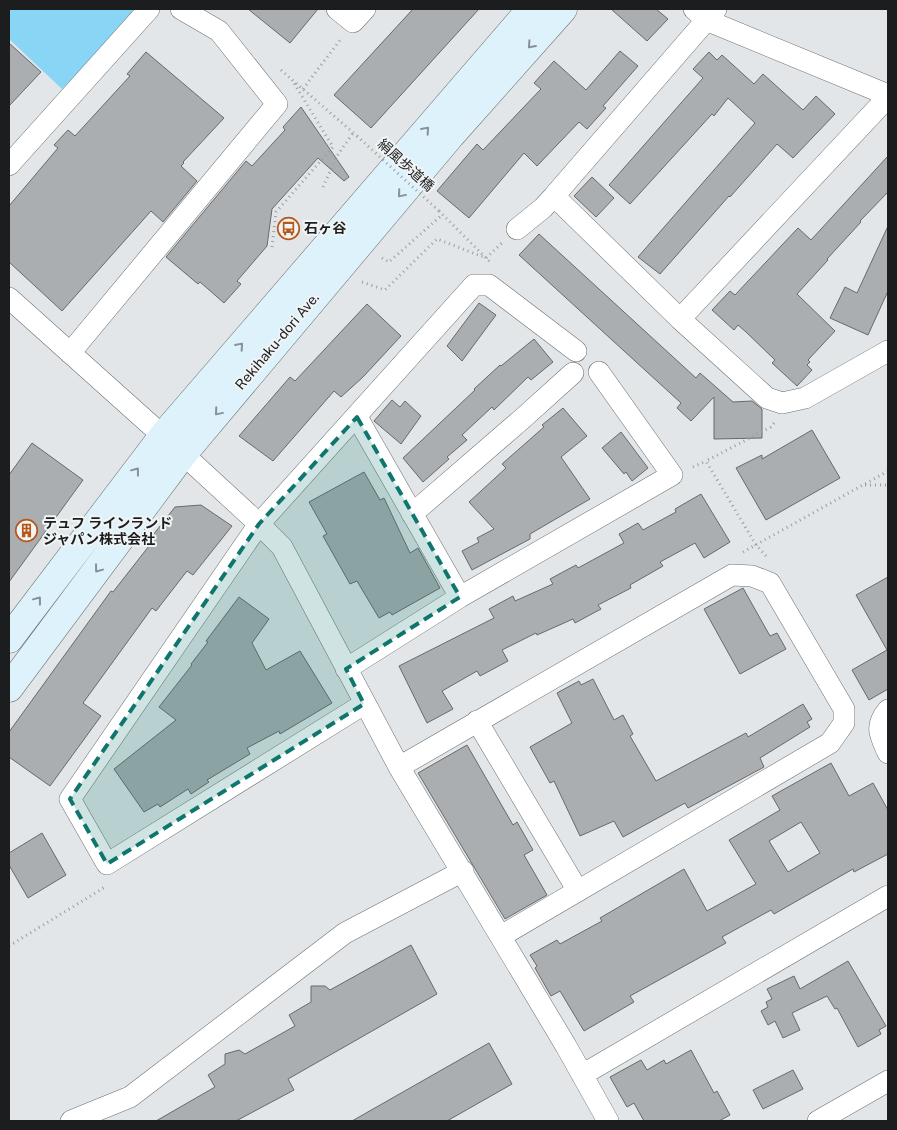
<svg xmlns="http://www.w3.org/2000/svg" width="897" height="1130" viewBox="0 0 897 1130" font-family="'Public Sans','Noto Sans JP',sans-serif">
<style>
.green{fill:#89d5f6}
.building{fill:#abaeb0;stroke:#676a6b;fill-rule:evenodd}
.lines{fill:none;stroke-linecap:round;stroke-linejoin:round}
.street-casing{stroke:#6d7071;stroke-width:22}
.secondary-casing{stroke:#6d7071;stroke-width:29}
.path{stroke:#9b9d9e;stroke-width:3;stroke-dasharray:1 4;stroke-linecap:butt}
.street{stroke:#fff;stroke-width:21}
.secondary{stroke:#ddf2fb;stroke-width:28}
.path-bridge{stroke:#9b9d9e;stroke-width:3;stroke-dasharray:1 4;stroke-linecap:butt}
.oneway{stroke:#869298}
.marked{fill:#0f766e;fill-opacity:0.2;stroke:#0f766e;stroke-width:4;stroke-dasharray:10 6;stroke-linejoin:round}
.labels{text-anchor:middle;stroke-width:4;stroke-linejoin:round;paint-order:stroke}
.street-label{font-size:14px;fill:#1c1d1e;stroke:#f0f4f5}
.poi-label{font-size:14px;font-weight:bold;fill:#1c1d1e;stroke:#f0f4f5;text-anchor:start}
</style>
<rect width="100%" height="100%" fill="#e3e6e8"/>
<path class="green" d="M9 9H138L62 89 9 39Z"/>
<path class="building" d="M248 9H318L290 43Z
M413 9H479L371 128 334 95Z
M611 9H656L668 19 647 41Z
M9 43 41 72 9 106Z
M620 51 638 66 603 106 606 108 587 129 579 122 537 166 524 153 469 218 437 191 477 144 483 150 541 89 534 83 554 61 586 90Z
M146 52 224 118 183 162 184 163 181 166 197 181 163 222 151 211 62 311 9 262V206L58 148 54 145 68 130 75 136 130 76 127 74Z
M709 52 717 60 722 55 754 84 763 74 803 110 816 96 835 114 793 158 777 144 730 197 729 196 660 274 638 257 755 123 728 98 714 116 712 114 630 204 609 185 703 78 693 69Z
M301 107 349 177 344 181 318 158 272 209 267 246 237 281 241 284 224 303 200 282 198 284 166 257 246 161 252 166 285 130 283 127Z
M888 156V192L860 221 861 222 827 259 828 260 797 294 835 331 808 360 810 362 807 365 812 370 797 386 772 363 775 360 746 332 738 325 734 330 712 310 730 291 735 295 798 228 811 240Z
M592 177 614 198 596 217 574 196Z
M888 226V291L868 335 830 318 845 287 857 293Z
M539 234 696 378 700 373 733 402 752 401 762 409V438L714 439V397L691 421 677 408 681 403 519 255Z
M479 303 496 315 462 361 447 346Z
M367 304 401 336 363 377 341 397 334 391 273 461 239 436 290 377 295 381Z
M534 339 553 362 531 380 528 377 494 410 492 407 462 435 467 440 447 457 449 459 423 482 403 458 475 390 474 389 500 365 501 366Z
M392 400 400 407 405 401 421 416 401 444 374 421Z
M563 408 587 436 561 457 590 499 530 534V539L472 570 462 551 479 542 477 538 494 529 469 502 506 468 502 464 544 427 542 425Z
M812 430 840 478 766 520 736 468 762 455V459Z
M621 432 648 468 632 481 626 472 624 474 602 448Z
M32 443 83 480 9 582V475Z
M364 472 380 500 384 498 410 553 418 548 440 588 392 615 390 612 379 618 357 581 350 584 323 536 327 534 309 502Z
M701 494 730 542 704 558 695 543 660 562 663 566 630 585 631 588 598 605 601 609 575 623 573 619 537 635 536 633 502 650 508 661 480 676 477 671 442 691 453 709 427 723 399 666 494 618 489 609 513 596 515 601 553 584 550 579 576 565 578 568 624 543 619 534 638 523 643 530 676 512 675 509Z
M201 505 232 526 193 575 187 571 156 611 152 608 83 703 101 716 50 786 9 757V732L111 591 113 592 149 546 146 544 175 507Z
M888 577V689L869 700 852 670 887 650 856 595Z
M743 588 770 636 777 633 786 649 740 674 704 609Z
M239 597 269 619 252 643 266 670 300 651 332 703 280 734 279 731 247 748 250 754 207 780 209 782 191 794 188 789 160 807 158 804 144 812 114 769 176 720 159 707 192 665 191 664 208 642 206 641Z
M593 679 614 720 623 715 633 734 630 736 656 781 746 733 748 737 803 704 812 719 807 722 810 727 760 758 764 767 688 808 685 803 623 837 614 821 580 836 554 781 550 783 530 747 572 723 557 693 579 681 581 685Z
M467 745 513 825 517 822 533 850 524 855 547 895 505 919 418 773Z
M831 763 849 796 873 783 888 810V854L854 872 853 869 774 914 771 910 722 937 726 943 630 996 634 1002 584 1031 560 991 551 996 535 968 537 966 530 955 557 940 560 944 602 921 600 918 684 869 707 911 756 884 729 840 780 810 772 796ZM801 822 820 853 788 872 769 841Z
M42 833 66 875 28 898 9 865V853Z
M411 945 437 994 288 1079 294 1090 236 1121H156L215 1087 208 1075 225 1064V1054L239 1050 245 1054 295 1026 289 1015 311 1002V986H325L330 990Z
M848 961 886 1026 879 1030 881 1034 858 1047 837 1008 835 1009 827 996 792 1013 800 1030 783 1038 775 1021 768 1025 761 1011 768 1007 766 1002 772 999 767 989 794 976 800 989Z
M489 1043 512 1084 447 1121H352Z
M691 1050 714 1093 717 1091 730 1115 719 1121H644L634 1103 627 1107 610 1077 641 1060 647 1070 664 1060 666 1064Z
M793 1070 803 1089 763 1109 753 1090Z"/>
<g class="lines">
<defs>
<path id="street" d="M337 9 353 22 365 9
M694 9 706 20 888 95
M716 9 554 196 680 319 767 398 782 403 805 398 888 351
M9 165 149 9
M517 229 543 208 554 196
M9 298 183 454 259 524 282 547 399 767 566 1046 608 1121
M680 319 888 97
M70 353 277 104 219 31 181 9
M357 417 460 597
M412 514 522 419 573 373
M346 669 460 597 672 475 599 372
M364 704 107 864 70 799 259 524 474 285H489L576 351
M888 710C874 727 880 735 888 753
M477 721 578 891
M399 767 732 575 752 576 770 583 844 709V723L830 743 501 936
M582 1075 888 896
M71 1121 130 1097 345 933 463 871
M818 1121 888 1081"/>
<path id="secondary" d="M9 639 163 436 531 9
M9 688 183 454 451 135 563 9"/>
</defs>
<use href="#street" class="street-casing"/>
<use href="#secondary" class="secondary-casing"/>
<path class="path" d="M281 70 357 136
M303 89 340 40
M323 187 337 156 353 133
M439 211 491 263
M272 247 276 212 333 147 292 80
M382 258 389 262 442 215
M362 282 385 290 437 239 486 258 502 243
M693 467 706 461
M865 485H888
M743 552 888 471
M766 556 756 545 706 461 771 427 774 423
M9 946 105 887"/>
<use href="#street" class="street"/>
<use href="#secondary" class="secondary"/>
<path class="path-bridge" d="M357 136 439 211"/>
</g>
<defs><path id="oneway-chevron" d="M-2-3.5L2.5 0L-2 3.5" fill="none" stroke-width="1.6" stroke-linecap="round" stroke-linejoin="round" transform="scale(1.25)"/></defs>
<g class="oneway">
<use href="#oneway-chevron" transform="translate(531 45) rotate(132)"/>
<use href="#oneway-chevron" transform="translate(426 130) rotate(-49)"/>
<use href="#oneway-chevron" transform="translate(401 194) rotate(130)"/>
<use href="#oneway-chevron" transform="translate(240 346) rotate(-49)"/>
<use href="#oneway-chevron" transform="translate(218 412) rotate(130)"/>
<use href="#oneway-chevron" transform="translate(136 471) rotate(-53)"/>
<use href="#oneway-chevron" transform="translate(98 569) rotate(127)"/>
<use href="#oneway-chevron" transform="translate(38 600) rotate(-53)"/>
</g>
<path class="marked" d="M357 417 460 597 346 669 364 704 107 864 70 799 259 524Z"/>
<defs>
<symbol id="bus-ring" viewBox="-11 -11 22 22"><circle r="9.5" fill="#f0f4f5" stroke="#b95719" stroke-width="1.5"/><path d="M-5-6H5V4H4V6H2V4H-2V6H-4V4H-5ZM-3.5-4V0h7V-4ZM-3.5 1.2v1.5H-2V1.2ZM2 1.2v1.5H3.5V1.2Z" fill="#b95719"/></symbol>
<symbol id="building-ring" viewBox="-11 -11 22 22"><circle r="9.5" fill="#f0f4f5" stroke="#b95719" stroke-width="1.5"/><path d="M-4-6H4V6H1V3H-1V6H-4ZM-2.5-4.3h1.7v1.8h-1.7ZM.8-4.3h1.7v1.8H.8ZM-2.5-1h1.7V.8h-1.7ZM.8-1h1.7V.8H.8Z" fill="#b95719"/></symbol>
</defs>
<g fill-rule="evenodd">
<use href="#bus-ring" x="276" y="216" width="25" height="25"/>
<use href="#building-ring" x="14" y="518" width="25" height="25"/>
</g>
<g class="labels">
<g class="street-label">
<text transform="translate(406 165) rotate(42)" y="5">絹風歩道橋</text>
<text transform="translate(277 341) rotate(-50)" y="5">Rekihaku-dori Ave.</text>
</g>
<g class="poi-label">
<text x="304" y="233">石ヶ谷</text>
<text x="43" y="528">テュフ ラインランド<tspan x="43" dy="16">ジャパン株式会社</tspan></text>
</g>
</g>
<rect width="897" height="1130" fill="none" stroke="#1c1d1e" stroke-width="20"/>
</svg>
